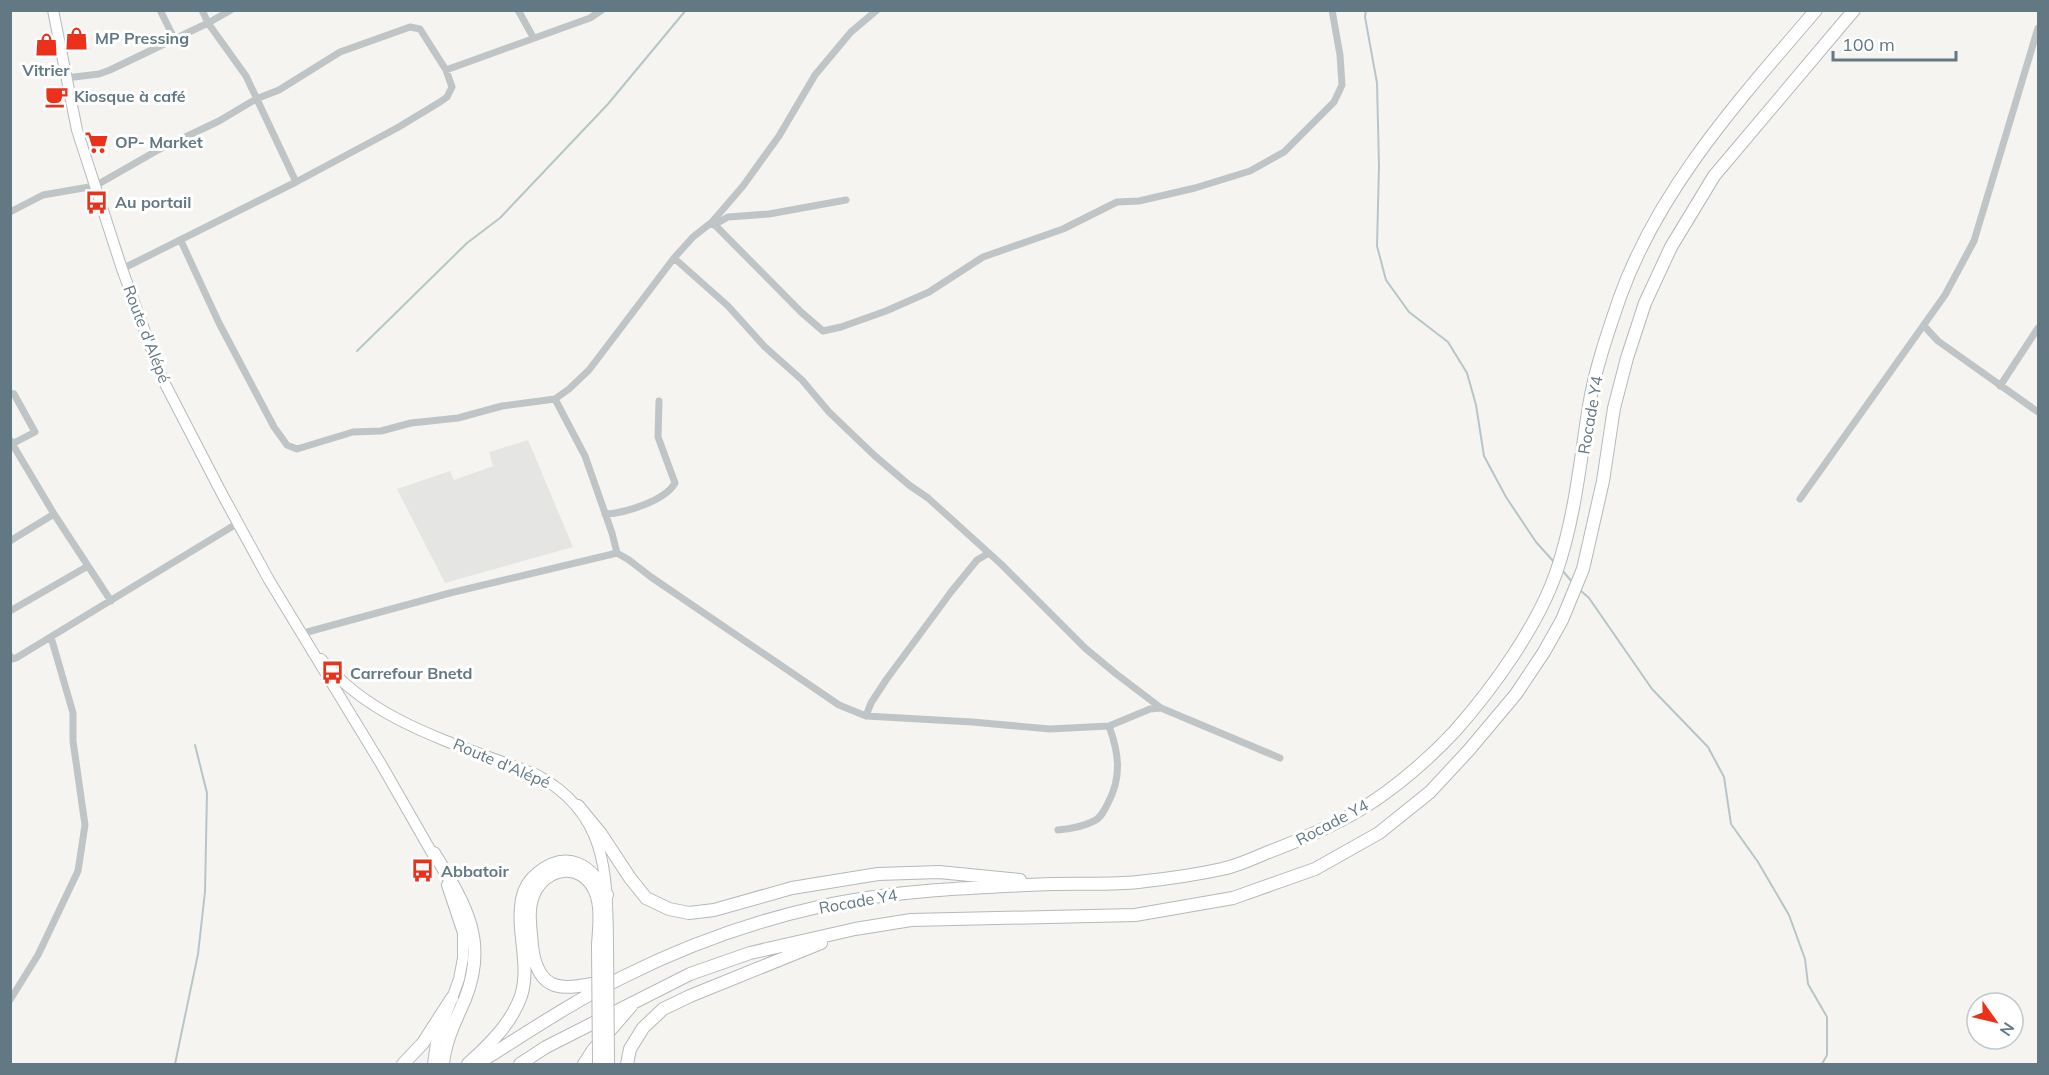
<svg xmlns="http://www.w3.org/2000/svg" width="2049" height="1075" viewBox="0 0 2049 1075" font-family="Mulish,sans-serif">
<style>
.built{fill:#e5e6e4}
.lines{fill:none;stroke-linecap:round;stroke-linejoin:round}
.stream{stroke:#b6c6c8;stroke-width:2}
.secondary-casing{stroke:#b4babe;stroke-width:12}
.highway-casing{stroke:#b4b9bb;stroke-width:14}
.street{stroke:#bfc5c7;stroke-width:7}
.secondary{stroke:#fff;stroke-width:10}
.highway{stroke:#fff;stroke-width:12}
.secondary-bridge-casing{stroke:#b4babe;stroke-width:12;stroke-linecap:butt}
.highway-bridge-casing{stroke:#b4b9bb;stroke-width:14;stroke-linecap:butt}
.secondary-bridge{stroke:#fff;stroke-width:10}
.highway-bridge{stroke:#fff;stroke-width:12}
.labels{text-anchor:middle;stroke-width:6;stroke-linejoin:round;paint-order:stroke}
.poi-label{font-size:16px;font-weight:bold;fill:#627883;stroke:#fff;text-anchor:start}
.street-label{font-size:16px;fill:#627883;stroke:#fff}
</style>
<rect width="100%" height="100%" fill="#f5f4f0"/>
<path class="built" d="M528 440 573 547 445 583 397 489 450 471 454 480 493 466 489 452Z"/>
<g class="lines">
<path class="stream" d="M1366 10 1365 17 1377 83 1379 166 1377 246 1386 280 1409 312 1448 342 1467 373 1476 405 1484 456 1506 497 1536 542 1554 562
M357 351 467 243 500 218 608 104 686 10
M1562 570 1572 582
M1580 590 1589 598 1652 689 1708 747 1724 777 1731 824 1758 862 1789 915 1805 959 1808 984 1827 1017V1055L1822 1064
M175 1064 198 954 205 892 207 793 195 745"/>
<defs>
<path id="secondary" d="M53 10 77 130 122 269 162 378 221 492 269 580 381 764 436 860
M321 659C375 725 462 745 537 775 607 813 607 872 608 943
M433 1064 436 1043 459 979 463 958V933L447 885"/>
<path id="highway" d="M578 806 601 834 630 878 646 898 669 909 689 913 714 910 792 888 878 874 939 872 1020 880
M434 853C464 903 489 940 465 999 456 1020 445 1041 443 1064
M598 945C599 928 602 907 595 891 581 860 544 867 533 896 527 911 531 930 532 946 538 997 567 989 606 981
M403 1064 423 1043 452 998
M468 1064C489 1045 511 1024 521 996 531 965 516 931 522 899 524 889 530 879 538 873 568 849 592 866 607 895
M477 1064C525 1034 572 1002 623 977 685 946 751 922 818 907 895 890 975 887 1053 884 1081 883 1110 885 1138 882 1166 879 1195 875 1222 869 1237 866 1252 859 1266 853 1298 841 1331 827 1361 809 1393 790 1429 759 1455 731 1493 688 1537 627 1556 573 1575 518 1580 462 1589 406 1595 369 1608 332 1620 297 1660 186 1741 98 1816 10
M520 1064 546 1047 690 974 750 953 855 929 911 920 1135 915 1233 898 1315 869 1379 833 1430 792 1469 750 1516 694 1544 652 1562 620 1583 569 1603 481 1614 408 1627 358 1645 303 1671 247 1714 176 1854 10
M584 1064 593 1050 632 1005
M627 1064 630 1049 643 1028 663 1009 690 996 821 943"/>
</defs>
<use href="#secondary" class="secondary-casing"/>
<use href="#highway" class="highway-casing"/>
<path class="street" d="M160 10 175 40
M202 10 208 23 231 10
M518 10 533 37
M446 70 590 18 602 10
M66 78 99 74 110 70 208 23 246 76 296 182
M10 212 43 195 95 186 158 150 219 121 256 99 279 90 340 52 410 27 420 29 446 70 452 87 447 97 440 102 397 128 296 182 122 269
M712 222 743 186 779 136 815 75 851 32 877 10
M714 225 728 217 769 214 846 200
M181 241 219 323 274 427 287 445 297 449 353 432 381 431 411 423 458 418 502 406 555 399 569 389 589 370 674 258 693 237 712 222 801 312 823 331 841 327 886 311 929 292 983 257 1063 229 1117 202 1139 201 1195 188 1250 171 1284 152 1334 102 1342 85 1340 55 1332 10
M674 258 728 306 764 346 802 380 829 412 875 456 909 485 928 498 1001 564 1085 648 1115 673 1161 708 1280 758
M1924 326 1938 341 2038 412
M2000 386 2038 328
M10 393 14 394 35 432 10 445
M555 399 585 456 612 533 617 553
M10 440 54 514 111 601
M1800 499 1945 295 1974 241 2038 28
M605 514C625 513 665 501 675 483L658 437 659 401
M10 541 54 514
M10 611 88 566
M300 634 450 593 617 553 629 560 651 577 839 705 866 716 972 722 1050 729 1109 726 1150 709 1161 708
M10 656 13 659 16 658 238 523
M866 716 871 703 886 680 951 592 977 560 989 553
M1058 830C1069 829 1084 826 1094 821 1101 818 1105 809 1108 803 1122 777 1119 753 1109 726
M10 1000 38 955 78 871 85 825 73 741V713L51 637"/>
<use href="#secondary" class="secondary"/>
<use href="#highway" class="highway"/>
<defs>
<path id="secondary-bridge" d="M608 943 609 1064"/>
<path id="highway-bridge" d="M598 945 599 1064"/>
</defs>
<use href="#secondary-bridge" class="secondary-bridge-casing"/>
<use href="#highway-bridge" class="highway-bridge-casing"/>
<use href="#secondary-bridge" class="secondary-bridge"/>
<use href="#highway-bridge" class="highway-bridge"/>
</g>
<defs>
<symbol id="shop-bare" viewBox="-9 -9 18 18"><path d="M-5-2.5h2.3a2.7 3.5 0 0 1 5.4 0H5L5.5 6h-11ZM-1.5-2.5h3a1.5 2.3 0 0 0-3 0Z" fill="#eb311a" stroke="#fff" stroke-width="2.5" paint-order="stroke"/></symbol>
<symbol id="cafe-bare" viewBox="-9 -9 18 18"><path d="M-5.5-4.5H6V0H3Q3 3.5 0 3.5H-2.5Q-5.5 3.5-5.5 0ZM3-3.2v2h1.7v-2ZM-6 4.5H4V6H-6Z" fill="#eb311a" stroke="#fff" stroke-width="2.5" paint-order="stroke"/></symbol>
<symbol id="supermarket-bare" viewBox="-9 -9 18 18"><path d="M-6-5.5h2.5l.6 2H6L4.5 2H-2.5L-4.4-4H-6ZM-1.5 3.2a1.3 1.3 0 1 0 .1 0ZM3 3.2a1.3 1.3 0 1 0 .1 0Z" fill="#eb311a" stroke="#fff" stroke-width="2.5" paint-order="stroke"/></symbol>
<symbol id="bus-bare" viewBox="-9 -9 18 18"><path d="M-5-6H5V4H4V6H2V4H-2V6H-4V4H-5ZM-3.5-4V0h7V-4ZM-3.5 1.2v1.5H-2V1.2ZM2 1.2v1.5H3.5V1.2Z" fill="#eb311a" stroke="#fff" stroke-width="2.5" paint-order="stroke"/></symbol>
</defs>
<g fill-rule="evenodd">
<use href="#shop-bare" x="60" y="22" width="33" height="33"/>
<use href="#shop-bare" x="30" y="28" width="33" height="33"/>
<use href="#cafe-bare" x="40" y="80" width="33" height="33"/>
<use href="#supermarket-bare" x="80" y="126" width="33" height="33"/>
<use href="#bus-bare" x="80" y="186" width="33" height="33"/>
<use href="#bus-bare" x="316" y="656" width="33" height="33"/>
<use href="#bus-bare" x="406" y="854" width="33" height="33"/>
</g>
<g class="labels">
<g class="poi-label">
<text x="95" y="44">MP Pressing</text>
<text x="46" y="76" text-anchor="middle">Vitrier</text>
<text x="74" y="102">Kiosque à café</text>
<text x="115" y="148">OP- Market</text>
<text x="115" y="208">Au portail</text>
<text x="350" y="679">Carrefour Bnetd</text>
<text x="441" y="877">Abbatoir</text>
</g>
<g class="street-label">
<text transform="translate(147 334) rotate(69)" y="6">Route d'Alépé</text>
<text transform="translate(1590 415) rotate(-80)" y="6">Rocade Y4</text>
<text transform="translate(502 763) rotate(23)" y="6">Route d'Alépé</text>
<text transform="translate(1332 822) rotate(-28)" y="6">Rocade Y4</text>
<text transform="translate(858 901) rotate(-10)" y="6">Rocade Y4</text>
</g>
</g>
<rect width="2049" height="1075" fill="none" stroke="#627883" stroke-width="24"/>
<g transform="translate(1995 1021) rotate(124)"><circle r="28" fill="#ffffff" stroke="#c0c9cd" stroke-width="1.5"/>
<path d="M0-4.5L10 22L0 15L-10 22Z" fill="#eb311a"/>
<text y="-9" font-size="16" font-weight="bold" text-anchor="middle" fill="#627883">N</text>
</g>
<path d="M1833 51v9h123v-9" fill="none" stroke="#627883" stroke-width="3"/>
<text x="1842" y="51" font-size="18" fill="#627883" stroke="#ffffff" stroke-width="4.5" paint-order="stroke">100 m</text>
</svg>
